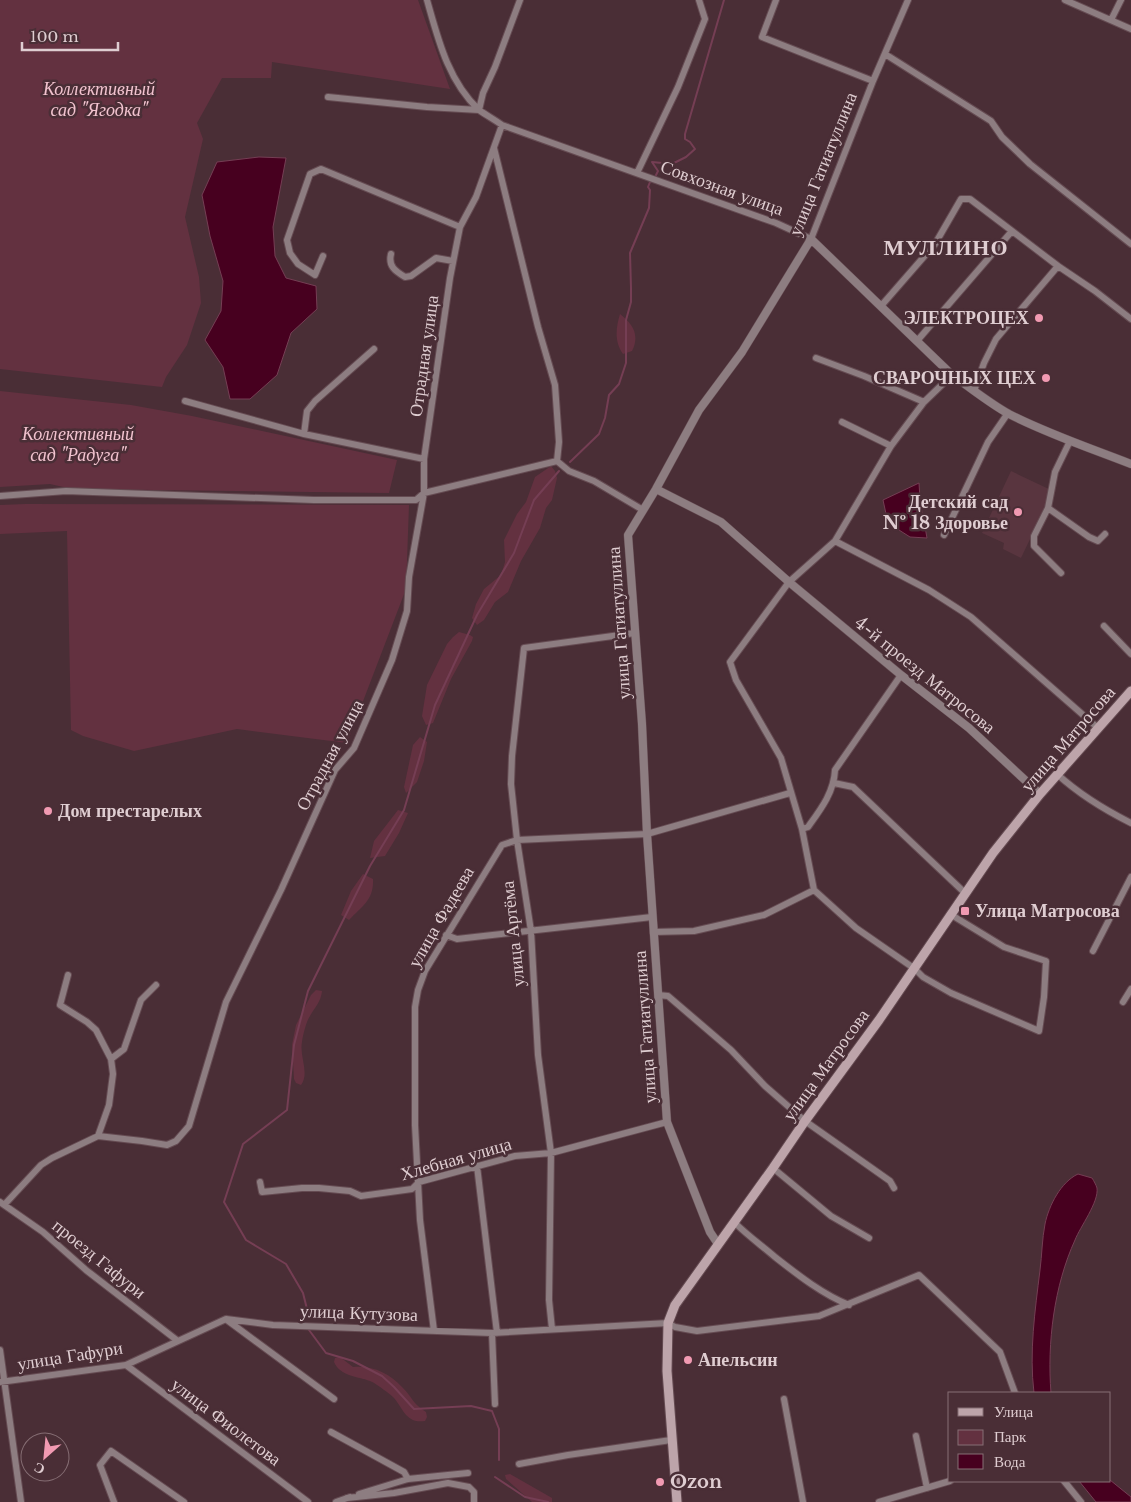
<svg xmlns="http://www.w3.org/2000/svg" width="1131" height="1502" viewBox="0 0 1131 1502" font-family="'Libre Baskerville',serif">
<style>
.built{fill:#59353f}
.green{fill:#633140}
.water{fill:#47001f;stroke:#753e54}
.lines{fill:none;stroke-linecap:round;stroke-linejoin:round}
.stream{stroke:#753e54;stroke-width:2}
.minor-casing{stroke:#654b52;stroke-width:8}
.tertiary-casing{stroke:#654b52;stroke-width:9}
.secondary-casing{stroke:#654b52;stroke-width:11}
.minor{stroke:#8d7d81;stroke-width:6}
.tertiary{stroke:#8d7d81;stroke-width:8}
.secondary{stroke:#bda4aa;stroke-width:9}
.poi-dot{fill:#f19ab2;stroke:#4a2e36;stroke-width:2}
.labels{text-anchor:middle;stroke-width:5;stroke-linejoin:round;paint-order:stroke}
.park-label{font-size:18px;font-style:italic;fill:#f2c3cf;stroke:#4a2e36}
.street-label{font-size:18px;fill:#dfcdd1;stroke:#4a2e36}
.poi-label{font-size:18px;font-weight:bold;fill:#dfcdd1;stroke:#4a2e36;text-anchor:start}
.district-label{font-size:22px;font-weight:bold;letter-spacing:1px;fill:#dfcdd1;stroke:#4a2e36}
</style>
<rect width="100%" height="100%" fill="#4a2e36"/>
<path class="built" d="M1011 471 1053 491 1021 558 1003 549 1004 543 982 533Z"/>
<path class="green" d="M0 0H418L450 89 272 62 271 78H222L197 123 203 139 185 217 199 277 201 303 187 345 166 377 162 387 0 369Z
M620 314C633 324 640 335 632 351L623 354C614 342 616 327 620 314Z
M0 391 131 405 192 416 397 460 389 493 72 489 50 484 0 487Z
M551 466 555 471 557 478 552 500 546 508 540 528 521 561 508 592 495 602 484 620 477 625 472 618 476 604 484 589 501 575 505 562 504 540 517 514 526 502 535 477Z
M26 504 409 505 406 589 347 743 237 729 134 751 83 736 71 730 67 531 0 534V505Z
M459 632 470 635 473 637 472 641 451 679 433 723 426 725 422 716 427 685 447 644 453 637Z
M420 737 427 742 424 761 417 782 406 793 404 787 413 745Z
M398 810 408 813 399 833 385 856 370 858 374 841Z
M363 874 373 879C374 900 362 906 349 920L341 915 351 891Z
M316 990 322 991C321 1002 315 1007 310 1016 306 1022 303 1035 302 1042 299 1056 310 1073 301 1085L296 1083 294 1079 292 1045 296 1025 311 995Z
M340 1357 353 1367C372 1365 389 1373 402 1387 413 1398 412 1403 426 1412L427 1417 425 1421C405 1424 403 1407 393 1397 390 1394 387 1392 384 1390 380 1387 375 1383 370 1381 357 1376 341 1377 334 1362L335 1358Z
M510 1474 552 1498V1502H532L506 1479 505 1475Z"/>
<path class="water" d="M259 157 286 158 273 227 275 256 286 278 316 286 317 309 291 333 277 375 250 399H230L223 367 205 340 221 311 223 281 210 236 202 195 217 162Z
M919 483 920 499 927 538 910 537 888 523 883 500Z
M1078 1174 1092 1178C1094 1181 1096 1185 1097 1188 1099 1202 1080 1227 1075 1240 1054 1286 1047 1343 1051 1393H1034C1029 1352 1035 1311 1040 1270 1042 1255 1042 1239 1045 1224 1049 1205 1061 1182 1078 1174Z
M1110 1480 1131 1497V1502H1096L1079 1481Z"/>
<g class="lines">
<path class="stream" d="M656 175 658 171 652 162 672 164 686 157 695 149 690 142 685 139V134L724 0
M570 462 599 434 605 418 609 395 619 384 626 363V320L631 302V288L630 253 649 208 650 190 648 187 650 182
M309 1317 303 1293 286 1264 246 1240 224 1202 243 1144 287 1110 294 1045 308 991 370 866 404 810 435 705 477 615 514 553 534 500 559 471
M309 1330 326 1353 353 1361 382 1376 394 1387 414 1409 471 1406 492 1411 499 1429V1460
M495 1477 525 1497 548 1502"/>
<defs>
<path id="minor" d="M427 0C438 39 448 81 479 110 486 115 495 120 502 125L776 223 811 239 873 81 908 0
M776 0 762 37 873 81
M1065 0 1131 29
M1111 20 1121 0
M885 54 991 121 1002 137 1030 164 1131 244
M328 97 427 107 479 110 483 93 495 67 520 0
M494 148 538 327 555 385 559 442 557 461
M637 173 678 87 705 19 699 0
M391 254C388 266 395 271 405 277L411 276 436 258 453 261
M323 256 315 275 298 264 290 253 287 240 310 174 321 169 460 227
M881 306 935 244 961 199H970L1058 266
M917 341 1012 231
M816 358 864 376 924 402
M974 391 984 363 996 339 1058 266 1095 291 1131 319
M185 401 304 434 424 459
M842 422 891 446
M304 434 307 411 315 401 374 349
M0 496 66 491 314 500H416L424 493 557 461 569 471 594 481 643 510
M1048 508 1089 537 1098 541 1105 534
M944 535 988 442 1008 413
M835 541 929 590 971 617 1098 728
M1061 573 1034 546V536L1048 508 1055 472 1070 441
M1104 626 1131 654
M1057 774C1079 794 1105 810 1131 823
M834 783 853 787 965 893
M802 829 808 827C821 809 834 792 835 770L901 675
M950 914 1004 947 1046 961 1044 997 1039 1031 951 993 923 977 915 969 856 928 814 890 802 829 781 758 736 680 730 662 789 582 835 541 891 446 924 402 952 375
M653 932 694 931 764 915 814 890
M446 935 457 939 652 917
M1093 951 1131 877
M68 975 60 1005 87 1022 96 1030 111 1059 113 1074 109 1105 98 1136
M658 995 668 996 731 1050 765 1086 805 1121 890 1181 894 1188
M1123 1002 1131 989
M111 1059 124 1049 141 1000 156 985
M477 1166 497 1333
M773 1168 831 1216 869 1238
M260 1182 262 1192 302 1188H319L350 1191 361 1196 412 1189 419 1182 515 1156 551 1153 667 1122
M0 1202 43 1232 86 1270 178 1341
M5 1204 41 1165 52 1158 98 1136 142 1141 167 1145 176 1141 189 1126 226 1002 281 890 335 770 354 748 392 660 407 611 409 577 424 493V459L450 278 460 227 476 197 502 125
M734 1222C747 1235 761 1245 775 1257 798 1275 822 1294 849 1305
M226 1319 273 1325 492 1333 668 1323 675 1327 697 1331 819 1316 919 1275 1000 1352 1015 1393
M227 1320 334 1399
M552 1329 549 1300 551 1153 538 1055 531 931 517 840 511 784 512 756 524 648 635 633
M434 1331 420 1220 415 1125V1007L418 990 425 971 502 845 517 840 647 834 790 793
M492 1333 495 1404
M0 1350 21 1502
M126 1365 308 1502
M0 1382 126 1365 226 1319
M784 1399 803 1502
M331 1432 404 1472 408 1479
M916 1436 927 1488
M519 1464 568 1455 671 1440
M1064 1481 1081 1502
M359 1494 408 1479 468 1473
M347 1498 394 1493 448 1483 469 1487 474 1492V1502
M114 1502 100 1465 111 1451 184 1502
M336 1502 350 1497
M879 1502 950 1481"/>
<path id="tertiary" d="M656 489 721 522 789 582 901 675 969 728 1040 794
M718 1244 710 1232 667 1122 647 834 642 724 628 535 656 489 699 410 742 352 811 239 952 375C971 388 989 403 1009 414 1048 434 1090 448 1131 464"/>
<path id="secondary" d="M677 1502 667 1371 668 1323 675 1305 773 1168 805 1121 879 1020 993 853 1040 794 1131 691"/>
</defs>
<use href="#minor" class="minor-casing"/>
<use href="#tertiary" class="tertiary-casing"/>
<use href="#secondary" class="secondary-casing"/>
<use href="#minor" class="minor"/>
<use href="#tertiary" class="tertiary"/>
<use href="#secondary" class="secondary"/>
</g>
<g class="poi-dot">
<circle cx="1039" cy="318" r="5"/>
<circle cx="1046" cy="378" r="5"/>
<circle cx="1018" cy="512" r="5"/>
<circle cx="48" cy="811" r="5"/>
<rect x="960" y="906" width="10" height="10" rx="2.5"/>
<circle cx="688" cy="1360" r="5"/>
<circle cx="660" cy="1482" r="5"/>
</g>
<g class="labels">
<g class="park-label">
<text x="99" y="95">Коллективный<tspan x="99" dy="21">сад "Ягодка"</tspan></text>
<text x="78" y="440">Коллективный<tspan x="78" dy="21">сад "Радуга"</tspan></text>
</g>
<g class="street-label">
<text transform="translate(823 164) rotate(-68)" y="6">улица Гатиатуллина</text>
<text transform="translate(722 188) rotate(20)" y="6">Совхозная улица</text>
<text transform="translate(424 356) rotate(-82)" y="6">Отрадная улица</text>
<text transform="translate(619 623) rotate(-94)" y="6">улица Гатиатуллина</text>
<text transform="translate(925 675) rotate(39)" y="6">4-й проезд Матросова</text>
<text transform="translate(1068 739) rotate(-49)" y="6">улица Матросова</text>
<text transform="translate(330 755) rotate(-62)" y="6">Отрадная улица</text>
<text transform="translate(441 917) rotate(-60)" y="6">улица Фадеева</text>
<text transform="translate(513 934) rotate(-96)" y="6">улица Артёма</text>
<text transform="translate(645 1027) rotate(-94)" y="6">улица Гатиатуллина</text>
<text transform="translate(826 1065) rotate(-54)" y="6">улица Матросова</text>
<text transform="translate(456 1159) rotate(-16)" y="6">Хлебная улица</text>
<text transform="translate(99 1259) rotate(39)" y="6">проезд Гафури</text>
<text transform="translate(359 1313) rotate(2)" y="6">улица Кутузова</text>
<text transform="translate(70 1356) rotate(-9)" y="6">улица Гафури</text>
<text transform="translate(226 1422) rotate(37)" y="6">улица Фиолетова</text>
</g>
<g class="poi-label">
<text x="1029" y="324" text-anchor="end">ЭЛЕКТРОЦЕХ</text>
<text x="1036" y="384" text-anchor="end">СВАРОЧНЫХ ЦЕХ</text>
<text x="1008" y="508" text-anchor="end">Детский сад<tspan x="1008" dy="21">№ 18 Здоровье</tspan></text>
<text x="58" y="817">Дом престарелых</text>
<text x="975" y="917">Улица Матросова</text>
<text x="698" y="1366">Апельсин</text>
<text x="670" y="1488">Ozon</text>
</g>
<g class="district-label">
<text x="946" y="255">МУЛЛИНО</text>
</g>
</g>
<rect x="948" y="1392" width="162" height="90" fill="#4a2e36" stroke="#866e74"/>
<rect x="958" y="1408" width="25" height="8" fill="#bda4aa" stroke="#866e74"/>
<text x="994" y="1417" font-size="15" fill="#dfcdd1">Улица</text>
<rect x="958" y="1430" width="25" height="15" fill="#633140" stroke="#866e74"/>
<text x="994" y="1442" font-size="15" fill="#dfcdd1">Парк</text>
<rect x="958" y="1454" width="25" height="15" fill="#47001f" stroke="#866e74"/>
<text x="994" y="1467" font-size="15" fill="#dfcdd1">Вода</text>
<g transform="translate(45 1457) rotate(207)"><circle r="24" fill="#4a2e36" stroke="#866e74"/>
<path d="M0-4L9 19L0 12L-9 19Z" fill="#f19ab2"/>
<text y="-8" font-size="14" font-weight="bold" text-anchor="middle" fill="#dfcdd1">С</text>
</g>
<path d="M22 42v8h96v-8" fill="none" stroke="#dfcdd1" stroke-width="2.5"/>
<text x="30" y="42" font-size="15" fill="#dfcdd1" stroke="#4a2e36" stroke-width="4" paint-order="stroke">100 m</text>
</svg>
